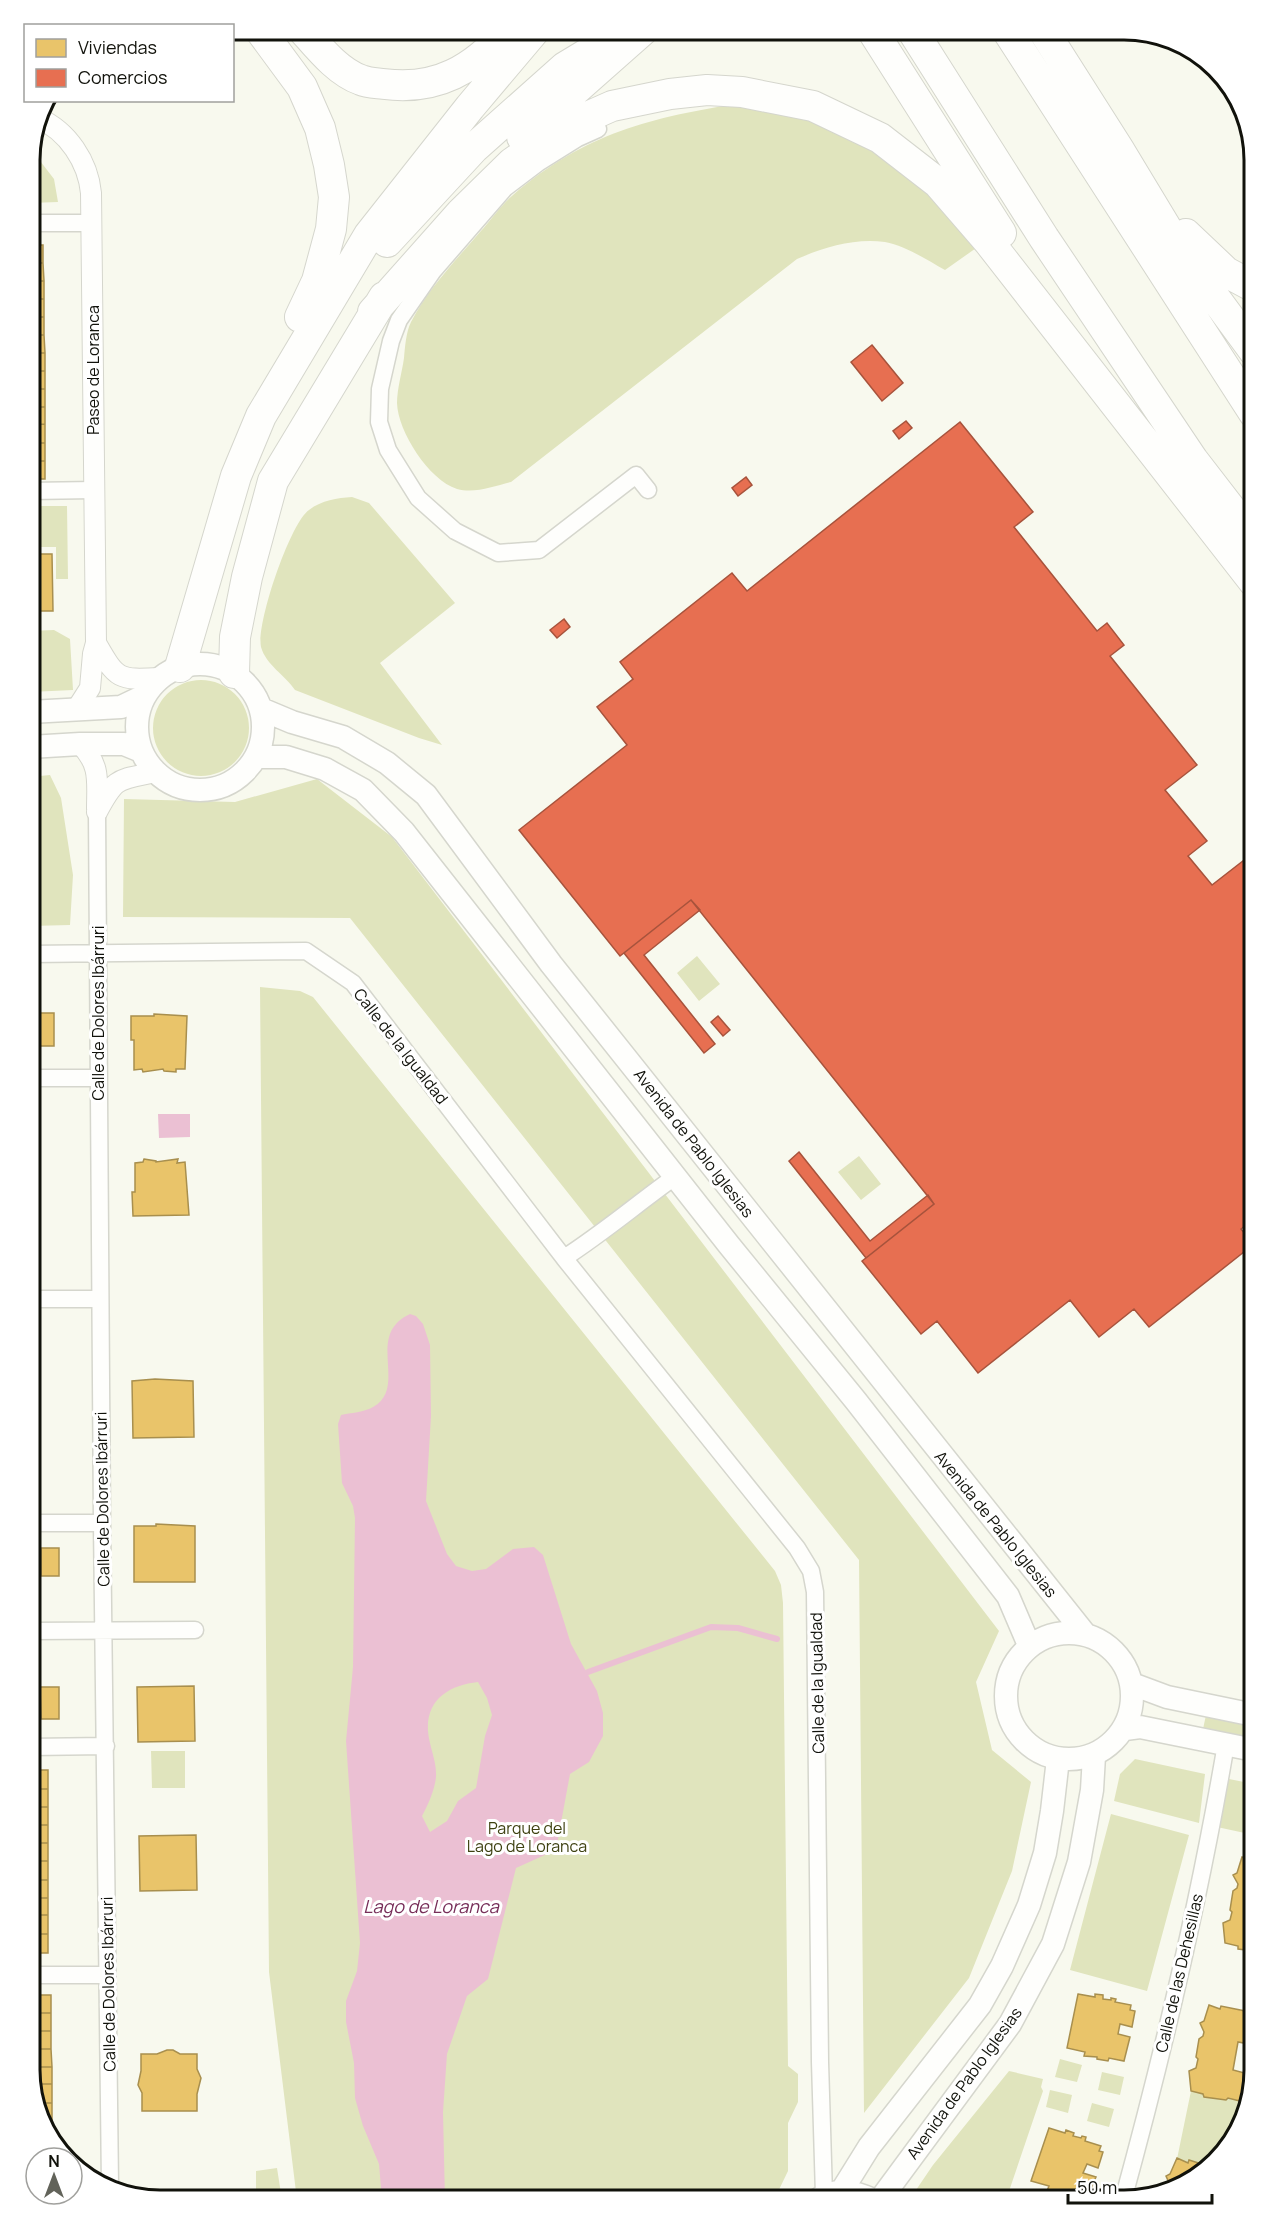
<svg xmlns="http://www.w3.org/2000/svg" width="1284" height="2230" viewBox="0 0 1284 2230" font-family="Manrope,sans-serif">
<style>
.green{fill:#e0e4bd}
.water{fill:#ebc0d3;fill-rule:evenodd}
.homes{fill:#e9c46a;stroke:#a88f4e;stroke-width:1.5}
.shops{fill:#e76f51;stroke:#a7533c;stroke-width:1.5}
.lines{fill:none;stroke-linecap:round;stroke-linejoin:round}
.stream{stroke:#ebc0d3;stroke-width:6}
.minor-casing{stroke:#d5d6cd;stroke-width:19}
.tertiary-casing{stroke:#d5d6cd;stroke-width:22}
.secondary-casing{stroke:#d5d6cd;stroke-width:25}
.motorway-casing{stroke:#d5d6cd;stroke-width:32}
.minor{stroke:#fefefc;stroke-width:16}
.tertiary{stroke:#fefefc;stroke-width:20}
.secondary{stroke:#fefefc;stroke-width:22}
.motorway{stroke:#fefefc;stroke-width:30}
.labels{text-anchor:middle;stroke-width:6;stroke-linejoin:round;paint-order:stroke}
.street-label{font-size:16px;fill:#11120b;stroke:#fff}
.park-label{font-size:16px;fill:#3e4111;stroke:#fff}
.water-label{font-size:18px;font-style:italic;fill:#772e59;stroke:#fff}
.rim{fill:none;stroke:#11120b;stroke-width:3}
</style>
<rect width="100%" height="100%" fill="#f8f9ee"/>
<path class="green" d="M742 103 810 117 876 148 930 190 979 246 945 270C927 260 906 246 885 242 854 238 825 247 797 259L511 482C494 486 475 494 457 489 429 480 398 432 397 403 397 389 402 372 404 358 405 347 406 332 411 322 428 289 456 260 480 232 491 220 501 205 513 195 585 133 652 117 742 103Z
M30 152 34 153 54 179 58 202 30 203Z
M352 497 369 503 455 603 380 663 442 745 419 738 295 690C285 675 266 665 261 647 256 624 290 523 309 510 322 500 337 498 352 497Z
M30 506H67L68 579H56V547H30Z
M54 630 70 639 73 690 30 692V631Z
M153 728a48 48 0 1 1 96 0a48 48 0 1 1-96 0Z
M50 775 61 798 73 875 70 925 30 926V777Z
M317 779 392 837 999 1631 976 1682 992 1750 1031 1782 1012 1871 969 1978 864 2113 859 1560 350 918 123 917 124 799 235 802Z
M697 956 720 984 699 1001 677 973Z
M260 987 300 991 313 997 775 1571 781 1585 783 1603 788 2066 798 2074V2102L788 2123V2171L774 2200H297L269 1972Z
M859 1156 881 1184 861 1200 838 1172Z
M1206 1715 1254 1725V1740L1203 1729Z
M151 1751H185V1788H152Z
M1135 1759 1205 1774 1199 1823 1114 1801 1120 1774Z
M1224 1778 1254 1784V1835L1217 1827Z
M1111 1814 1189 1835 1147 1991 1070 1970Z
M1060 2059 1082 2065 1077 2082 1055 2077Z
M1009 2071 1043 2079 1041 2087 1043 2091 1006 2200H914L916 2190 933 2165Z
M1102 2072 1124 2077 1120 2095 1098 2090Z
M1050 2090 1072 2095 1068 2113 1046 2107Z
M1191 2091 1203 2094 1204 2097 1225 2100 1228 2098 1244 2102 1232 2142 1205 2165 1189 2160 1188 2163 1177 2159Z
M1092 2103 1114 2109 1109 2127 1087 2121Z
M277 2168 282 2200H256V2171Z"/>
<path class="water" d="M158 1114H190V1137L159 1138Z
M410 1314 416 1316 423 1324 430 1345 431 1416 426 1501 447 1554 456 1566 472 1571 486 1569 513 1549 534 1547 543 1555 571 1644 597 1691 603 1713V1736L589 1762 570 1774 556 1850 516 1868 488 1979 467 1996 447 2054 443 2112 445 2200H382L379 2164 363 2126 355 2098 354 2063 346 2022V2001L357 1971 360 1943 346 1741 353 1667 355 1518 353 1506 342 1483 338 1424 341 1415C350 1413 365 1412 373 1407 409 1387 364 1335 410 1314ZM478 1682 487 1698 492 1715 485 1736 476 1788 458 1801 447 1821 430 1832 422 1816C428 1805 435 1789 436 1777 437 1761 429 1746 428 1731 426 1699 450 1685 478 1682Z"/>
<path class="homes" d="M30 245H43V263H30Z
M30 263H43L44 281H30Z
M30 281H44V299H30Z
M30 299H44V317H30Z
M30 317H44V335H30Z
M30 335H44L45 353H30Z
M30 353H45V371H30Z
M30 371H45V389H30Z
M30 389H45V407H30Z
M30 407H45V424L30 425Z
M45 424V443H30V425Z
M30 443H45V461H30Z
M30 461H45V479H30Z
M30 554H52L53 611H31Z
M30 1013H36V1046H30Z
M36 1013H54V1046H36Z
M154 1014 187 1016 185 1069H176V1072L164 1071 163 1069 143 1072 142 1069 134 1070V1040H131V1016H154Z
M144 1159 156 1161V1162L178 1159 177 1163 185 1162 189 1215 133 1216 132 1192H135V1163L143 1162Z
M30 1322H38V1339H30Z
M30 1339H38V1357H30Z
M30 1357H38V1376H30Z
M30 1376H38V1394H30Z
M155 1379 193 1381 194 1437 133 1438 132 1381Z
M30 1394H38V1412H30Z
M30 1412H38L39 1430H30Z
M30 1430H39V1448H30Z
M30 1448H39V1466H30Z
M30 1466H39V1484H30Z
M30 1484H39V1503H30Z
M156 1524 195 1526V1582H134V1526H156Z
M30 1548H41V1576H30Z
M41 1548H59V1576H41Z
M194 1686 195 1741 138 1742 137 1687Z
M30 1687H40L41 1719 30 1720Z
M40 1687H59V1719H41Z
M30 1770H48V1789H30Z
M30 1789H48V1807H30Z
M30 1807H48V1825H30Z
M30 1825H48V1843H30Z
M196 1835 197 1890 140 1891 139 1836Z
M30 1843H48V1861H30Z
M1242 1857 1254 1860V1951L1238 1949V1946L1225 1943 1223 1923 1230 1920 1232 1912 1230 1910 1233 1891 1237 1888 1238 1884 1233 1875 1237 1873Z
M30 1861H48V1880H30Z
M30 1880H48V1898H30Z
M30 1898H48V1915H30Z
M30 1915H48V1934H30Z
M30 1934H48V1953H30Z
M1078 1994 1095 1997V1994L1103 1995V1999L1111 2000V1998L1116 1999 1115 2002 1131 2005 1130 2010 1135 2011 1132 2027 1120 2024 1118 2034 1130 2037 1124 2061 1109 2058 1108 2061 1097 2059V2057L1084 2056 1085 2052 1067 2048Z
M30 1995H51V2013H30Z
M1209 2005 1220 2009 1221 2006 1245 2011 1246 2014 1254 2016V2045L1238 2042 1233 2070 1252 2075 1244 2102 1228 2098 1226 2100 1204 2097 1203 2094 1191 2091 1189 2071 1196 2068 1198 2059 1196 2057 1199 2039 1203 2036 1204 2032 1200 2023 1204 2021Z
M30 2013H51V2031H30Z
M30 2031H51V2049H30Z
M30 2049H51L52 2067H30Z
M167 2050H173L180 2054H197V2069L201 2078 197 2094V2111H142V2093L138 2085 141 2071V2054H157Z
M30 2067H52V2084H34Z
M34 2084H52V2103H38Z
M38 2103H52V2121H42Z
M42 2121H52V2137L43 2127Z
M1049 2128 1065 2133 1066 2130 1074 2133 1073 2136 1081 2138 1082 2136 1086 2137 1085 2141 1101 2146 1099 2151 1103 2152 1098 2168 1087 2164 1083 2173 1096 2177 1086 2200 1071 2196V2199L1059 2195 1061 2193 1047 2191 1049 2186 1031 2181Z
M1177 2158 1188 2163 1189 2160 1205 2165 1181 2187 1167 2190 1170 2185 1166 2176 1170 2174Z"/>
<path class="shops" d="M872 345 903 383 882 401 851 362Z
M906 421 912 428 899 439 893 431Z
M960 422 1033 512 1014 527 1097 631 1107 623 1124 645 1110 656 1197 765 1165 790 1207 841 1188 856 1212 885 1248 857 1254 865V923L1246 929 1254 939V1219L1241 1229 1254 1244 1149 1327 1134 1309 1099 1337 1070 1300 978 1373 937 1321 921 1334 862 1261 934 1204 691 900 620 956 519 830 627 745 597 707 633 679 620 662 732 573 747 591Z
M746 477 752 485 738 496 732 488Z
M564 619 570 627 557 638 550 630Z
M691 900 700 910 644 955 715 1044 704 1053 624 953Z
M718 1016 730 1030 723 1036 711 1022Z
M799 1152 870 1241 928 1195 934 1204 866 1258 789 1161Z"/>
<g class="lines">
<path class="stream" d="M588 1672 711 1627 738 1628 777 1639"/>
<defs>
<path id="minor" d="M598 129 578 138 538 163 505 188 433 271 399 320 391 341 380 389 379 422 388 450 418 498 455 531 498 553 539 550 636 475 648 490
M30 223H92
M30 491 94 490
M97 812 102 1523 110 2185
M30 954 306 951 353 983 564 1258 797 1548 811 1571 815 1592 820 2062 824 2195
M30 1078H98
M564 1258C603 1233 638 1203 676 1176
M30 1299H100
M30 1523H102
M30 1631 195 1630
M30 1747 106 1746
M30 1975H107
M1123 2200C1164 2050 1200 1897 1226 1744"/>
<path id="tertiary" d="M38 118C68 131 88 162 91 193L96 643 93 654 90 688 76 710
M96 643C117 680 118 680 160 678
M80 744C101 765 97 781 97 809
M97 812C116 776 118 780 156 772"/>
<path id="secondary" d="M137 727a63 63 0 1 1 126 0a63 63 0 1 1-126 0Z
M261 709 292 722 343 737 387 763 426 795 551 964 1085 1634
M30 712 121 707 144 696
M30 747 80 744H124L141 751
M256 757H286L325 769 363 790 404 832 729 1245 856 1401 1008 1596 1029 1645
M1006 1696a63 63 0 1 1 126 0a63 63 0 1 1-126 0Z
M1132 1684 1167 1697 1254 1715
M1125 1729 1140 1727 1254 1750
M841 2192 869 2147 980 2005 1002 1966 1029 1905 1045 1853 1052 1811 1058 1759
M817 2200C834 2188 855 2191 873 2200
M880 2200 1010 2024 1053 1944 1079 1862 1092 1790 1094 1756"/>
<path id="motorway" d="M260 30 302 87 320 128 329 165 334 197 331 229 317 281 300 317
M303 30C319 48 338 72 361 80 368 83 377 83 384 84 437 91 474 69 508 30
M872 30 1001 233
M912 30 1044 238 1193 460 1254 539
M1007 30 1254 413
M1043 30 1118 148 1179 249 1254 351
M522 137 643 30
M1186 234 1226 272 1254 287
M387 242 474 148 565 67 613 38
M373 312 461 213 512 163 558 130 612 106 670 94 707 90 742 92 813 106 880 138 938 183 989 242 1254 582
M180 667 236 476 261 416 369 235 470 107 535 30
M234 673 235 637 247 577 273 481 384 297"/>
</defs>
<use href="#minor" class="minor-casing"/>
<use href="#tertiary" class="tertiary-casing"/>
<use href="#secondary" class="secondary-casing"/>
<use href="#motorway" class="motorway-casing"/>
<use href="#minor" class="minor"/>
<use href="#tertiary" class="tertiary"/>
<use href="#secondary" class="secondary"/>
<use href="#motorway" class="motorway"/>
</g>
<g class="labels">
<g class="street-label">
<text transform="translate(93 370) rotate(-90)" y="6">Paseo de Loranca</text>
<text transform="translate(98 1013) rotate(-90)" y="6">Calle de Dolores Ibárruri</text>
<text transform="translate(401 1046) rotate(52)" y="6">Calle de la Igualdad</text>
<text transform="translate(694 1143) rotate(52)" y="6">Avenida de Pablo Iglesias</text>
<text transform="translate(102 1499) rotate(-91)" y="6">Calle de Dolores Ibárruri</text>
<text transform="translate(996 1524) rotate(51)" y="6">Avenida de Pablo Iglesias</text>
<text transform="translate(817 1683) rotate(-91)" y="6">Calle de la Igualdad</text>
<text transform="translate(1179 1973) rotate(-77)" y="6">Calle de las Dehesillas</text>
<text transform="translate(108 1984) rotate(-91)" y="6">Calle de Dolores Ibárruri</text>
<text transform="translate(964 2083) rotate(-54)" y="6">Avenida de Pablo Iglesias</text>
</g>
<g class="park-label">
<text x="527" y="1834">Parque del<tspan x="527" dy="18">Lago de Loranca</tspan></text>
</g>
<g class="water-label">
<text x="431" y="1913">Lago de Loranca</text>
</g>
</g>
<path d="M0 0H1284V2230H0ZM160 40H1124A120 120 0 0 1 1244 160V2070A120 120 0 0 1 1124 2190H160A120 120 0 0 1 40 2070V160A120 120 0 0 1 160 40Z" fill="#fff" fill-rule="evenodd"/>
<path class="rim" d="M160 40H1124A120 120 0 0 1 1244 160V2070A120 120 0 0 1 1124 2190H160A120 120 0 0 1 40 2070V160A120 120 0 0 1 160 40Z"/>
<rect x="24" y="24" width="210" height="78" fill="#ffffff" stroke="#a0a09d" stroke-width="1.5"/>
<rect x="36" y="39" width="30" height="18" fill="#e9c46a" stroke="#a0a09d" stroke-width="1.5"/>
<text x="78" y="54" font-size="18" fill="#11120b">Viviendas</text>
<rect x="36" y="69" width="30" height="18" fill="#e76f51" stroke="#a0a09d" stroke-width="1.5"/>
<text x="78" y="84" font-size="18" fill="#11120b">Comercios</text>
<g transform="translate(54 2176)"><circle r="28" fill="#ffffff" stroke="#a0a09d" stroke-width="1.5"/>
<path d="M0-4.5L10 22L0 15L-10 22Z" fill="#62635a"/>
<text y="-9" font-size="16" font-weight="bold" text-anchor="middle" fill="#11120b">N</text>
</g>
<path d="M1068 2194v9h144v-9" fill="none" stroke="#11120b" stroke-width="3"/>
<text x="1077" y="2194" font-size="18" fill="#11120b" stroke="#ffffff" stroke-width="4.5" paint-order="stroke">50 m</text>
</svg>
